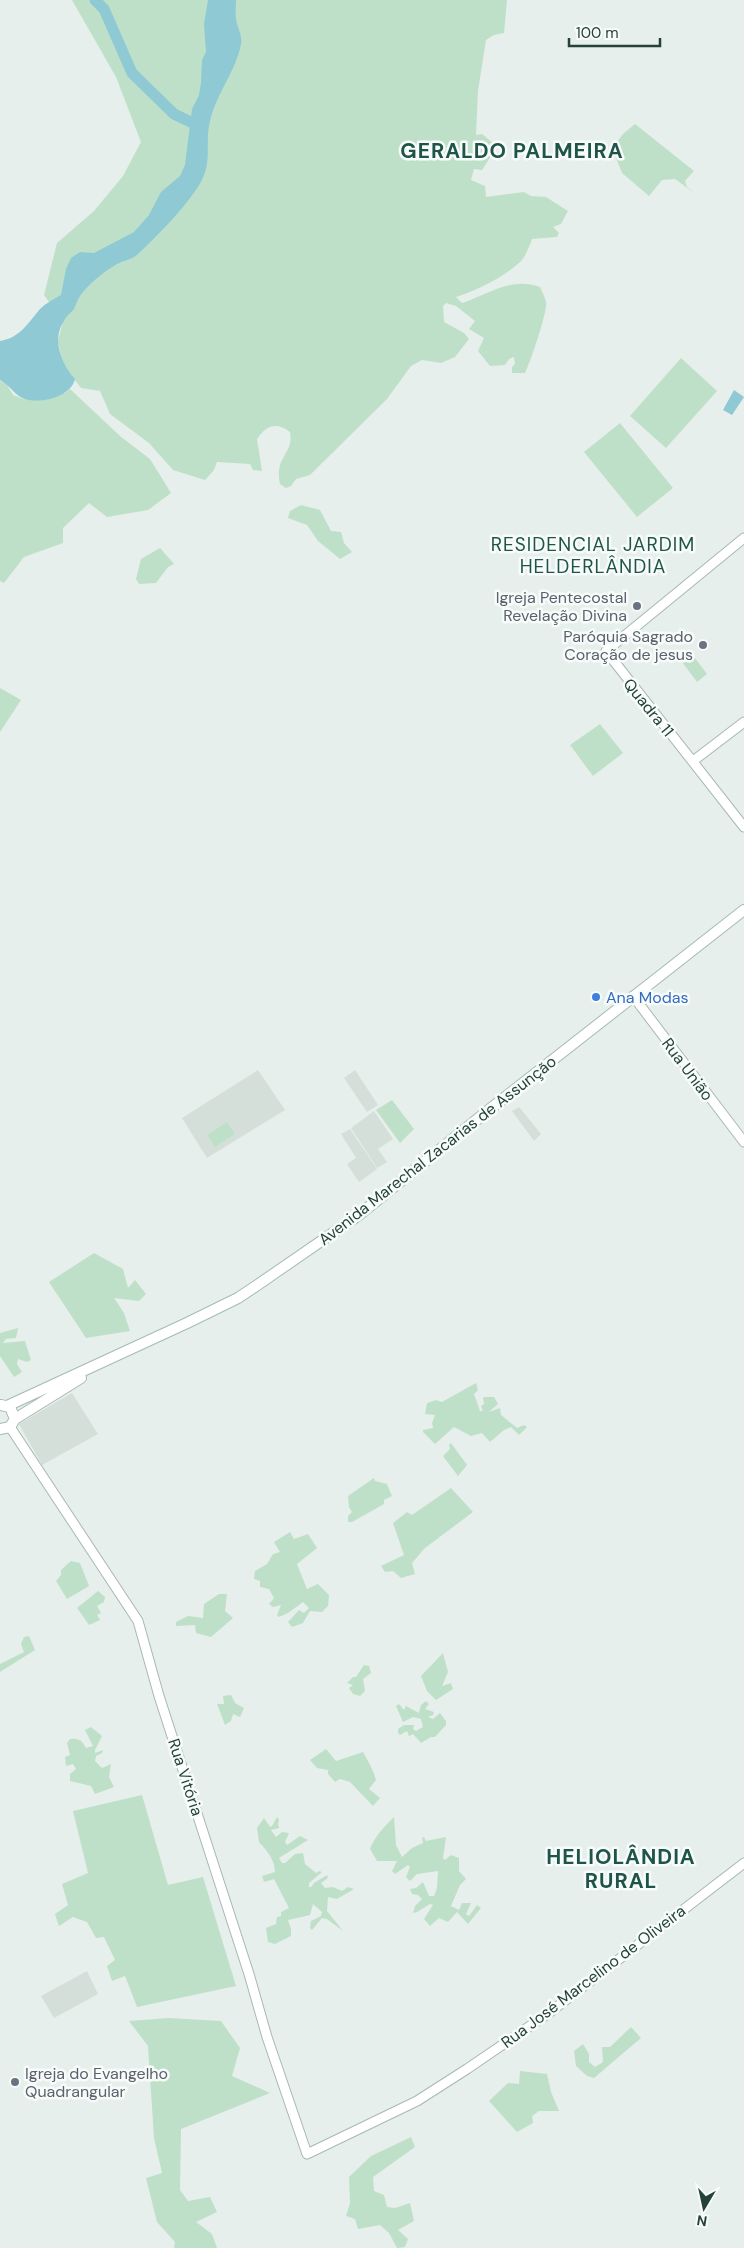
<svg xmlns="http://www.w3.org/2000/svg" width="744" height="2248" viewBox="0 0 744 2248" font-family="'DM Sans',sans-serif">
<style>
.built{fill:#d4dfda}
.green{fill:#bfe0c8}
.water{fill:#8ec9d4}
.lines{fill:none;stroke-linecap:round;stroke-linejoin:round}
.river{stroke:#8ec9d4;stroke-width:11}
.tertiary-casing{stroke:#a8b8b2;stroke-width:11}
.secondary-casing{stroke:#a4bbb3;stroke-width:12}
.tertiary{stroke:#fff;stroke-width:9}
.secondary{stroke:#fff;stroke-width:10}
.worship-dot{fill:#6b7280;stroke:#f7fbf9;stroke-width:2}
.shop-dot{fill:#3f7fe0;stroke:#f7fbf9;stroke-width:2}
.labels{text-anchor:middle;stroke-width:5;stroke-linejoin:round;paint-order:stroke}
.worship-label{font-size:16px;fill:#5b616d;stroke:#f7fbf9;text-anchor:end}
.street-label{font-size:16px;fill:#24423a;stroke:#f7fbf9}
.shop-label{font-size:16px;fill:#366cbe;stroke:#f7fbf9;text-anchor:start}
.quarter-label{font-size:19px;letter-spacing:1px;fill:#1f5548;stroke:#f7fbf9}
.district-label{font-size:21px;font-weight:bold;letter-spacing:1px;fill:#1f5548;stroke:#f7fbf9}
</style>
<rect width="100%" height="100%" fill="#e6efeb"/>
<path class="built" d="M258 1070 285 1110 207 1158 182 1118Z
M355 1070 378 1105 367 1112 344 1078Z
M519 1107 541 1134 534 1141 512 1111Z
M374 1111 393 1139 378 1149 387 1162 377 1168 351 1128Z
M350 1129 377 1169 359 1182 347 1164 356 1158 341 1134Z
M72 1393 98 1434 42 1465 19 1424Z
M87 1971 98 1994 54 2018 41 1996Z"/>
<path class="green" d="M72 0H507L504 33 494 35 486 40 478 91 476 135 482 134 493 143V153L482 170 474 169 471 180 485 186 486 197 524 192 531 196 546 197 568 211 561 224 553 227 559 233 557 237 532 239C530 245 526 255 522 260 508 275 476 291 456 297L462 303C487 295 512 276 540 287 542 292 545 297 546 302 548 311 530 363 525 373H512V367L515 364 514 357 509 359 505 365 490 366 478 351 484 338 469 329 475 321 456 306 446 303 443 306 444 322 464 333 469 339 455 357 441 363 422 360 411 366 387 399 310 475 296 479 291 486 286 488 280 484C274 456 294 455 290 432 276 422 267 425 257 439L262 471 253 470 250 464 217 462 214 470 205 480 173 470 149 443 110 414 100 391 81 388 68 371 61 357 58 341 63 321 44 295 57 243 94 211 123 176 141 142 116 77Z
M635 124 694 171 685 181 687 187 697 195 675 179 662 180 649 196 622 173 612 148 624 133Z
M681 358 717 391 666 448 630 416Z
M0 381 6 383 13 395 24 399 65 393 70 389 120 436 150 459 171 493 148 510 107 517 89 503 63 528V543L24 557 4 583 0 581Z
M620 423 673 488 637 517 584 452Z
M301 505 320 510 331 531 341 532 344 543 352 552 340 559 318 541 307 525 288 518 290 511Z
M160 548 174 564 168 567 156 583 139 584 136 579 141 559Z
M692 654 707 674 697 682 682 662Z
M0 688 21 700 0 732Z
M600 724 623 753 593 776 570 745Z
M392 1100 414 1129 400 1143 376 1110Z
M227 1122 235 1134 215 1147 207 1135Z
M94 1253 123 1269 128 1288 135 1280 146 1294 139 1301 114 1298 124 1313 130 1331 86 1338 49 1282Z
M18 1328 16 1338 6 1339 3 1343 25 1341 31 1360 27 1362 18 1359 17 1364 22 1372 14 1377 0 1356V1333Z
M476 1383 478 1390 474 1394 480 1411H483L481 1406 484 1404 483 1397H494L498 1404 489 1412 500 1408 501 1415 517 1428 524 1425 527 1427 519 1435 511 1427 504 1430 490 1442 482 1433 471 1436 454 1427 435 1444 423 1432V1430L433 1428 432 1423 435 1415 425 1414 427 1403 436 1400 442 1402Z
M451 1443 467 1465 458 1476 443 1456 450 1449 449 1445Z
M374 1478 375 1481 387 1484 392 1496 384 1500V1504L352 1522H348V1516L352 1512 349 1507 348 1496Z
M451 1488 473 1512 425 1548 412 1563 415 1574 401 1578 393 1571 385 1572 381 1566 404 1555 393 1523 407 1512 412 1515Z
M290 1532 294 1539 308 1534 317 1548 297 1564 307 1589 318 1584 329 1595 328 1606 322 1612 310 1611 303 1623 292 1627 288 1622 299 1610 304 1613 309 1608 303 1602 288 1613 279 1617 277 1615 281 1605 273 1607 269 1604 274 1598 269 1589 260 1587V1581L254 1579 255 1571 267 1564 273 1554 280 1552 274 1542Z
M71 1561 80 1563 89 1586 67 1599 56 1581 61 1575V1570Z
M98 1591 105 1597 104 1602 97 1606 101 1613 97 1615 100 1620 89 1625 77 1608Z
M219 1594H227L225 1611 233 1618 211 1637 196 1633 195 1625 176 1626V1622L188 1616 203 1618 204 1604Z
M29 1636 35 1650 0 1672V1664L24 1652 21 1644 24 1637Z
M443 1653 448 1672 442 1686 451 1683 453 1689 436 1700 427 1691 421 1676Z
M364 1665 369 1666 371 1673 363 1679 365 1691 360 1696 353 1694 349 1688 353 1685 347 1683 353 1677H356Z
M231 1695 235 1703 244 1708 240 1717 233 1714 231 1721 225 1725 217 1704H224L223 1696Z
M426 1701 429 1704 425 1709 434 1712 433 1715 428 1717 433 1719 440 1713 446 1721V1725L435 1737H431L421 1743 413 1734 409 1736 407 1731 400 1735 398 1733V1729L404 1725H414L413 1729 416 1731 423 1727 421 1719 413 1717 403 1722 396 1706 399 1704 404 1710 406 1706 419 1713 421 1705Z
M91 1727 102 1736 95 1750V1753L103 1750 102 1753 96 1756 95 1761 102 1768 111 1764 109 1777 114 1787 95 1794 91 1786 70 1781V1774L76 1769 73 1764 66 1766 65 1757 70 1755 67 1743 70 1739C78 1738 82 1740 86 1748L93 1746 85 1730Z
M326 1749 336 1761 363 1752C368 1761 373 1769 376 1780L369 1789 380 1798 373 1806 350 1782 340 1779 335 1782 328 1774V1770L317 1768 310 1760Z
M142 1795 168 1885 203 1877 236 1986 137 2007 125 1976 112 1981 107 1966 115 1960 104 1937 96 1938 87 1922 73 1917 59 1926 55 1914 68 1905 62 1884 88 1873 73 1811Z
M277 1817 279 1820 278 1824 279 1828 271 1830 276 1837 282 1832 289 1833 285 1842 287 1845 300 1836 308 1840 279 1858 282 1863H285L295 1854 303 1853 305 1864 316 1873 319 1871 322 1872 309 1883V1887H311L314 1883 327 1875 328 1878 321 1883 325 1888 333 1887 342 1891 348 1887 354 1889 337 1899 328 1897 327 1911 343 1931 327 1919 322 1918 312 1930 310 1928 311 1921 321 1916 322 1912 313 1904 310 1915 288 1920 291 1929V1936L275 1944 268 1942 266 1928 276 1924 277 1917 281 1916V1912L289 1908 274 1879 264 1882 262 1876 275 1872C275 1859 266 1850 259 1842L257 1828 264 1818 270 1827 272 1826Z
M394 1817 396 1845 402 1857 412 1848 423 1843 422 1838 424 1837 426 1841 446 1837 443 1858 445 1860 451 1855 459 1858V1871L466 1879 460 1885 451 1906 459 1910 462 1903H471L466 1914 469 1916 477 1905 481 1908 468 1924 457 1912 448 1922 439 1918 430 1926 424 1919 433 1905 430 1904 417 1912 413 1913 415 1906 422 1899 418 1895 412 1894 410 1889 416 1888 423 1882 429 1896H434L437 1888 438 1871 417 1874 410 1881 406 1877 410 1867 408 1865 395 1874 392 1871 397 1861H377L370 1849C375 1836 384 1827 394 1817Z
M169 2018 221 2021 240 2048 232 2076 270 2093 181 2129 180 2190 188 2201 210 2197 217 2212 196 2222 212 2234 217 2248H174L175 2242 157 2222 146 2178 162 2173 154 2138 148 2046 129 2021Z
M631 2027 641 2038 594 2078 587 2076 576 2066 574 2051 583 2044 589 2054V2062L595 2067 603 2062 602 2047H610Z
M520 2071 547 2074 551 2092 559 2111H539L532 2116 533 2123 517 2132 489 2101 508 2083 519 2084Z
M411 2137 415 2147 373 2177 374 2191 384 2195 387 2207 395 2208 410 2203 414 2221 398 2230 408 2239 405 2247 397 2248 389 2233 380 2225 358 2229 355 2219 346 2216 350 2203 349 2177 371 2156Z"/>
<path class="water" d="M208 0H236C236 6 235 13 236 19 237 27 243 36 241 44 236 71 216 94 210 121 204 146 214 162 198 187 181 212 159 234 138 254 132 260 124 260 117 264 105 271 88 284 80 296 77 300 76 305 74 309 71 313 66 316 64 321 51 339 62 365 75 379 71 397 41 404 25 399 15 396 10 385 0 380V341C20 338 28 323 40 309 46 303 54 299 61 295L66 269 71 258 80 252 94 253 134 232 149 215 161 192 180 176 185 165 192 109 199 95 201 83 202 60 206 52 204 24Z
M734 390 744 397 732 415 723 410Z"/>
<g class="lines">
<path class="river" d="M95 0 104 9 132 73 174 114 199 126"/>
<defs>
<path id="tertiary" d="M744 538 606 651 744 827
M693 761 744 722
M633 996 744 1142
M10 1427 138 1621 159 1696 249 1974 267 2037 307 2154 417 2101 467 2069 549 2013 744 1863"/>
<path id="secondary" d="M7 1406 187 1323 238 1298 256 1286 359 1215 490 1109 744 910
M15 1419 81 1378
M0 1429 10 1427 15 1419 10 1407 1 1405"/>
</defs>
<use href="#tertiary" class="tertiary-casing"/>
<use href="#secondary" class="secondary-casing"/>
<use href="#tertiary" class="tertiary"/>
<use href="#secondary" class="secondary"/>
</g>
<g class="worship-dot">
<circle cx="637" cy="606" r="5"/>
<circle cx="703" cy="645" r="5"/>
<circle cx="15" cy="2082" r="5"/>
</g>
<circle class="shop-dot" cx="596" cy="997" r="5"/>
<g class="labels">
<g class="worship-label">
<text x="627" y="603">Igreja Pentecostal<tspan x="627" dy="18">Revelação Divina</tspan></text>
<text x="693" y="642">Paróquia Sagrado<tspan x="693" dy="18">Coração de jesus</tspan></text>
<text x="25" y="2079" text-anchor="start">Igreja do Evangelho<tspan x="25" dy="18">Quadrangular</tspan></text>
</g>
<g class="street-label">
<text transform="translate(649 707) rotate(51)" y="6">Quadra 11</text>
<text transform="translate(688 1069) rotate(53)" y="6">Rua União</text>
<text transform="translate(437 1150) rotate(-38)" y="6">Avenida Marechal Zacarias de Assunção</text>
<text transform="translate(186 1777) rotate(72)" y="6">Rua Vitória</text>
<text transform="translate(593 1976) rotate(-37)" y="6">Rua José Marcelino de Oliveira</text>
</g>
<g class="shop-label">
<text x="606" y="1003">Ana Modas</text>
</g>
<g class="quarter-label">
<text x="593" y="551">RESIDENCIAL JARDIM<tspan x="593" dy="22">HELDERLÂNDIA</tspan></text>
</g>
<g class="district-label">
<text x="512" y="158">GERALDO PALMEIRA</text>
<text x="621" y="1864">HELIOLÂNDIA<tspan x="621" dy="24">RURAL</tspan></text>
</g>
</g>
<g transform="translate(704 2208) rotate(189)" stroke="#f7fbf9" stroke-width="4" paint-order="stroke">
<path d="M0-4L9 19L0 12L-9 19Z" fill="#24423a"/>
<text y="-8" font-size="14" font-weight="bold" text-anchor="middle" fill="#24423a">N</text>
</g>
<path d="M569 38v8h91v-8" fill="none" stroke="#24423a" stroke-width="2.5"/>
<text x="576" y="38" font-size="15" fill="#24423a" stroke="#f7fbf9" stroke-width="4" paint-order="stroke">100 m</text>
</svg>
